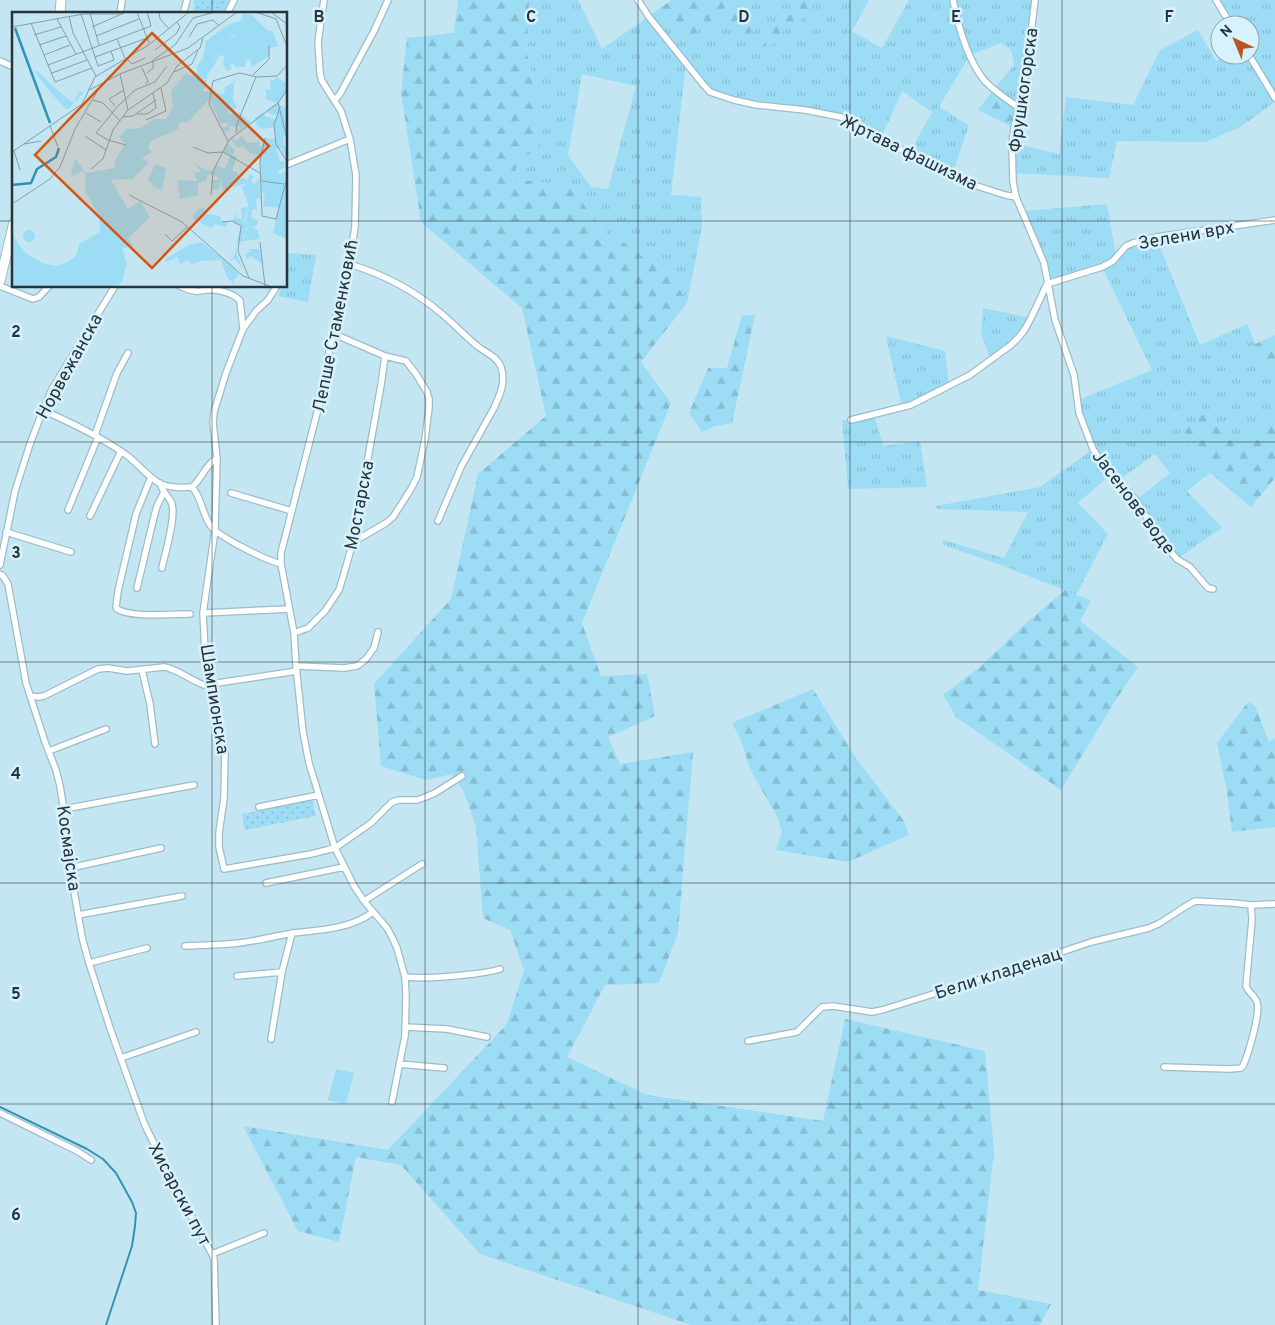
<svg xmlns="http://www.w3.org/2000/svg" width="1275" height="1325" viewBox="0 0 1275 1325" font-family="Overpass,sans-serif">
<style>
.grass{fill:url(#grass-tufts);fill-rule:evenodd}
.forest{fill:url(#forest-firs)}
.park{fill:url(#park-dots)}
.garden{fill:#9cdcf5}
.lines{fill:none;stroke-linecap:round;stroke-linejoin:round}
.stream{stroke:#3294b4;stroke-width:2}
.minor-casing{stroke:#9cbcc9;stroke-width:8}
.primary-casing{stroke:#9cbcc9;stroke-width:11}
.minor{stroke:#fff;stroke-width:5.5}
.primary{stroke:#fff;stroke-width:9}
.grid{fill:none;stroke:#273439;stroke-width:1;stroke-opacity:0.55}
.labels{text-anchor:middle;stroke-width:5;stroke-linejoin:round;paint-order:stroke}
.street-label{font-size:18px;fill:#273439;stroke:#d7f2fc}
.inset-river{fill:none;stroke:#3294b4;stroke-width:2.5}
.inset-road{fill:none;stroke:#859fa9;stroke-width:1}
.view{fill:#d55510;fill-opacity:0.15;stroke:#d55510;stroke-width:2.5}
.inset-edge{fill:none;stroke:#273439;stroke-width:2.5}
.grid-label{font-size:16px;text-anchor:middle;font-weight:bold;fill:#273439;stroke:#d7f2fc;stroke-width:5;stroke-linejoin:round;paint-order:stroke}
</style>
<defs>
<pattern id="grass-tufts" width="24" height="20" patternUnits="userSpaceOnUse" patternTransform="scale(1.25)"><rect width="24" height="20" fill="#9cdcf5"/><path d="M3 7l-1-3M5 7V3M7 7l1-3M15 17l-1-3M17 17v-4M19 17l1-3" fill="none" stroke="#86bdd3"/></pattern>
<pattern id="forest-firs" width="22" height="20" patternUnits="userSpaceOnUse" patternTransform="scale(1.25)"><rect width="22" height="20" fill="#9cdcf5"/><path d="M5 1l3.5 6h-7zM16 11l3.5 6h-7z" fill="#86bdd3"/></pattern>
<pattern id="park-dots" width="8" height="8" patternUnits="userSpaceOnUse" patternTransform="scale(1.25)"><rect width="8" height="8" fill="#9cdcf5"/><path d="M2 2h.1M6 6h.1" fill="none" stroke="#86bdd3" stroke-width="1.8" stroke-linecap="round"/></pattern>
</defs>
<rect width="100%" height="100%" fill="#c4e6f3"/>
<path class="grass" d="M529 0H578L602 49 672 0H869L852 31 882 48 909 0H1035L1018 107 994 89 1014 65 1011 50 1001 43 970 55 939 107 969 125 952 175 909 154 932 112 902 91 881 138 841 117 757 105 710 92 686 63 671 195 701 197 702 227 687 303 674 279 599 225 571 187 536 181 512 180 520 158 538 97 527 54ZM582 74 636 86 608 189 591 187 568 155Z
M1216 0H1275V102L1240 127 1206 142 1117 141 1109 178 1013 173 1012 143 1059 154 1066 97 1133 105 1160 50 1198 30 1216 61 1229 55H1250V25H1231Z
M1107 204 1116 256 1126 246 1156 237 1200 345 1247 324 1260 355 1275 371V419L1239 448 1180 434 1210 473 1187 491 1222 528 1177 559 1167 549 1136 500 1170 473 1155 454 1118 481 1111 474 1078 503 1108 534 1076 595 1001 565 943 545V540L1004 558 1028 512 937 509 936 506 1040 487 1093 449 1076 401 1152 370 1102 267 1047 284 1044 263 1022 211Z
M286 253 316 255 308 302 278 296 282 286H286Z
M983 308 1031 318 1025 329 991 361 981 334Z
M886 336 945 351 949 386 902 408Z
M874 414 883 446 920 441 927 487 848 489 842 420H849Z"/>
<path class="forest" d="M458 0H529L527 54 538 97 540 150 520 158 512 180 536 181 571 187 599 225 674 279 687 303 641 362 671 403 582 623 601 676 647 674 655 716 608 737 620 764 693 752 678 933 659 983 605 985 567 1057 647 1095 823 1121 845 1019 985 1051 994 1152 978 1290 1051 1304 1040 1325H691L480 1254 401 1165 356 1157 339 1242 298 1231 243 1126 388 1150 507 1024 524 970 510 930 483 918 476 827 464 792 452 774 426 780 381 766 374 684 451 599 478 474 546 416 522 308 421 222 401 93 407 38 454 33Z
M672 0H732C745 7 753 14 757 28L743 39 721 22 705 26 687 39 658 9Z
M800 0H816L798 24 788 25 773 45 761 50C767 38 772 26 782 16 788 11 794 6 800 0Z
M994 89 1018 107 1014 128 978 110Z
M742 315H755L732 423 715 426 702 432 689 413 708 368H727Z
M1275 335V371L1260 355 1255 344Z
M1208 410 1239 447 1275 419V478L1251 507 1210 473 1180 434Z
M1065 590 1091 601 1080 621 1138 667 1117 698 1061 790 956 717 943 695 981 666 1023 626Z
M813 689 855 757 904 821 909 835 848 862 776 850 782 832 778 818 751 771 740 738 732 723Z
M1248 702 1255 706 1269 742 1275 738V827L1232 832 1227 792 1217 743Z"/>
<path class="park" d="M194 0H229L223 14H201L193 10Z
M312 800 316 816 245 830 242 814Z"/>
<path class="garden" d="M336 1069 354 1073 346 1104 328 1100Z"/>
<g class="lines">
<path class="stream" d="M0 1107 87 1149 103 1159 116 1173 132 1202 136 1213 135 1226 132 1246 106 1325"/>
<defs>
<path id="minor" d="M324 0 318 42 320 73 322 81 341 111 350 139 356 175 355 227 349 264 340 294 319 405 281 553V564L294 633 296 666 303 732 309 763 335 848 354 886 364 901 387 928 392 937 397 948 405 977 406 997 405 1036 392 1102
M638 0 649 17 702 83 710 92 734 100 757 105 805 110 841 117 909 154 971 184 1005 195 1016 197
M953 0C958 25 968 60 984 80 994 91 1006 99 1018 107
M1035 0 1026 74 1014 128 1012 143 1013 182 1016 197 1044 263 1055 320 1074 375 1079 413 1093 449 1100 460 1111 473 1136 500 1162 542 1177 559 1190 567 1208 588 1213 589
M1216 0 1231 25
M120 14 122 0
M183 14 187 0
M227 14 234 0
M1249 55 1275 98
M0 61 14 67
M335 100 340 94 374 31 388 0
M286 165 350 139
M349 264C383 274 415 291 442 314 454 324 464 335 476 345 484 352 497 356 501 367 506 382 500 395 494 408L461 467 438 521
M1047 284 1102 267 1113 261 1126 246 1133 243 1156 237 1275 220
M0 286 33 299 39 297 49 286
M180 286C184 288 190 291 195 291 199 292 203 290 207 290 217 289 234 293 240 301L243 329
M277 286 268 300 256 311 243 329 226 373 214 412 213 423 217 458 215 530 203 613 205 653 209 685 225 749 224 798 219 833V847L224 869 311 854 335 848 371 823 392 802 399 800H417L423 798 435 793 462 776
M332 333 385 356 406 361 416 374 427 392 429 399V408L425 439 417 477 411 489 393 517 386 523 353 542
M43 410C71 423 99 436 125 454 137 462 148 478 161 484 171 488 181 488 192 487 201 496 202 513 210 525 218 537 266 560 281 564
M851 420 911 405 970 375 1011 345 1019 337 1025 329 1031 318 1047 284
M95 435 117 373 128 353
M151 477 136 514 118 591 116 607 117 609C132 618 172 614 190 614
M160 483C162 492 169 496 172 504 176 518 165 553 162 568
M192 487C203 478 204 466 217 458
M231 493 292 511
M68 510 98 437
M90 516 121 451
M6 532 71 552
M0 565 15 491 30 444 43 410 52 389 115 286
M0 574 3 576 8 584 26 683 45 742 56 770 60 786 68 836 70 868 82 937 89 963 111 1031 144 1123 169 1175 212 1254 214 1259 216 1325
M137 588 153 521 157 506 164 492
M203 613 289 609
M294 633 308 628 325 611 339 590 343 577 353 542 381 385 385 356
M296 666 344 668 357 666 366 659 374 648 378 632
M142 670 150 704 155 744
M30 696 39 697 44 696 98 669 108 668 127 671 164 667C178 669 190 680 204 685L297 671
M49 751 106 729
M259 807 319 795
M64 809 194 785
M70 868 161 848
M266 883 344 867
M364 901 422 864
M78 915 182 896
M185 946C203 945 221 945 239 943 257 941 275 936 293 933 320 930 351 929 373 912
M89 963 147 948
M237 976 282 972
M405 977C429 979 449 977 473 974 482 973 491 972 500 969
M405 1027 447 1029 487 1037
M271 1039 282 972 292 933
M748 1041 797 1032 822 1007 833 1006 872 1012 882 1010 994 975 1091 942 1149 928 1160 923 1183 908 1195 901 1233 903 1251 905 1275 904
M121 1058 196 1032
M399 1064 444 1068
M1164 1067 1230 1069 1241 1068 1243 1066C1248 1055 1261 1012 1257 1002 1255 996 1248 992 1246 986L1252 920 1251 905
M0 1113 77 1151 91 1160
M212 1254 264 1233"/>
<path id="primary" d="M60 14 61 0
M0 281 14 222"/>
</defs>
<use href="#minor" class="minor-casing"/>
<use href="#primary" class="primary-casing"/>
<use href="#minor" class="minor"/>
<use href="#primary" class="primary"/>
</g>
<path class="grid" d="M212 0V14M425 0V1325M638 0V1325M850 0V1325M1062 0V1325M0 221H14M286 221H1275M212 286V1325M0 442H1275M0 662H1275M0 883H1275M0 1104H1275"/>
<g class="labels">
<g class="street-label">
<text transform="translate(1023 90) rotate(-82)" y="6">Фрушкогорска</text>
<text transform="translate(909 152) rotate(26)" y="6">Жртава фашизма</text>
<text transform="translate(1186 235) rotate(-10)" y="6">Зелени врх</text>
<text transform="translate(335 326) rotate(-79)" y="6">Лепше Стаменковић</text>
<text transform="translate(69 366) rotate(-61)" y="6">Норвежанска</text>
<text transform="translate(1134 502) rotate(53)" y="6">Јасенове воде</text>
<text transform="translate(359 505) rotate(-79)" y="6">Мостарска</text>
<text transform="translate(215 699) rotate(81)" y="6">Шампионска</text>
<text transform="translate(69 848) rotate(82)" y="6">Космајска</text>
<text transform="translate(998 973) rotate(-18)" y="6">Бели кладенац</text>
<text transform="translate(180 1194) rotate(62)" y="6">Хисарски пут</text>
</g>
</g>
<g transform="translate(12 12)">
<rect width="275" height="275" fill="#c4e6f3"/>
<path d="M226 20 239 22 245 31 238 47H234L233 55H224L221 51 218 53 220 57 215 59 211 53 212 44 208 43 201 55 203 41ZM223 62 221 86 225 96 216 99 217 103 227 101 239 110 224 121 228 114H217L218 118 212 121 210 116 216 114 215 110 209 112 197 88 176 110V89L171 83 189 68H195L191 79 212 82 213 75 221 70ZM264 65 275 72V78L266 91 273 96 275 90V124L271 125 275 143 273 146 269 137H264L268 149 275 150V155L265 159 268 162 275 158V166L272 171 251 181 247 170 248 186 244 187 245 197 239 198 240 207 246 208 245 213 240 216 245 217 248 227 231 229 236 216 232 215 237 196 230 175 236 171 237 162 242 164 239 169 243 172 249 165 248 144 238 141 230 133 226 136 218 127 220 124 224 129 230 124 235 131 248 130 247 134 250 135 253 126 264 127 262 115 251 117 245 114 243 106 251 100 253 104 264 108 265 102 261 103 253 99 265 91 254 87V77L259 78 258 67 262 69ZM67 79 72 80 56 98 47 90 55 86 62 91ZM215 131 224 138 220 143 225 145 220 159 226 161 224 173 214 172 210 166 206 178 199 177 200 168H206V165L200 163H195V168L186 171 179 155 183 161 189 159 181 150 193 158 201 159 204 153 213 157 218 143 211 140ZM237 237H247L251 252 238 244 235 248 233 242 238 240Z" fill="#9cdcf5"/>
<path d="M231 2 240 3 256 19H260L267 34 258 36 257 44 240 55 238 47 244 28 236 21 221 23 218 26 219 32 203 41 201 55 194 65 197 66 189 68 177 83H172L176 89V110L167 111 166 117 138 130 136 136 140 140 130 146 137 151 120 167 99 168 116 197 128 189 138 205 116 226 121 234 110 237 115 251 110 270 104 275H0V221L12 240 30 251 45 254 56 250 64 244 67 232 88 220 87 204 73 179 74 163 70 159 61 165 59 160 63 146 74 161 102 156 103 148 113 132 107 125 114 117 129 116 142 107H154L161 95 159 79 174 61 179 64 186 59 184 56 191 46 194 29 216 13 230 8ZM25 59 43 76 55 86 47 90 23 61ZM143 152 154 156 150 178 142 175 136 168ZM225 164 235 168 236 171 210 178V165L215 166V172L224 173ZM165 168 186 169V183L168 187ZM237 195 232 208 235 222H232L231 229 225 231V243L231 257 222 246 217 251 227 262 221 269 225 275 215 265 209 248 189 249 179 253 176 248 168 252 165 245 154 250 153 247 177 233 189 230 217 251 224 240 225 228 229 214 221 212 223 199 224 206 230 207 229 196ZM193 196 191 201 208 204 210 210H215V215L202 212 200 216 196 215 180 206 186 197Z" fill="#9cdcf5"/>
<path d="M275 166V227L261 221 267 196 251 194 254 171H272Z" fill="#9cdcf5"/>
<path d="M11 224a6 6 0 1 1 12 0a6 6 0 1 1-12 0Z" fill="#9cdcf5"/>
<path class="inset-river" d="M3 16 38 111M0 173 19 171 25 157 44 145 47 136"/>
<path class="inset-road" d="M125 0 137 31M147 0 148 7 157 17M244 0 264 7 275 34M259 0 275 12M78 1 87 33M69 2 86 54 102 48 99 39M57 4 61 21 84 64M45 7 64 42M19 11 43 70 80 56M0 15 71 2H111M80 15 114 0M22 23 49 15M84 24 127 7M177 25 185 12 201 8 206 13M105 27 113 46M27 33 54 24M143 38 164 22 168 15 165 10M32 43 58 33M83 45 135 26M115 47 120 52 133 46M36 53 139 14 135 0M130 56 136 69 134 72M162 60 180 52 186 38M40 61 75 48M135 61 141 56V48L163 33 181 6 203 0M108 62 116 98M241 63 257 47V33M77 78 108 62 176 36 225 0M81 88 91 91 108 109M266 91 275 126M103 94 97 87 112 78M268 95 262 113 264 132 275 150M74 101 89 110M125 102H135L144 96 141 81M111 105 121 104 144 88M134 108 154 99 149 76M38 114 46 135M224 121 225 112 244 65M73 124 94 138M253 126 248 149 250 204 264 207 275 166M216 129 197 92 201 69 227 61 245 65 265 64 275 53M12 132 29 129M114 133 96 128 84 121 105 95 123 78 143 70 155 54M181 135 196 141 210 140M2 139 8 158M0 140 70 92 83 65 138 32 177 0M211 140 248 161M79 157 91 147 101 118 116 98 155 71 165 54 188 36 191 26M250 169 272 172M117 183 170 210 231 264 260 275M199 183 201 159 217 128 266 91 275 78M0 192 38 167 48 155 63 117 89 73M210 210 221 209 229 214 226 239 237 266M153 222 160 229 175 215M248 230 253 274"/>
<path class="view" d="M140 21 257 134 140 256 23 143Z"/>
<rect width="275" height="275" class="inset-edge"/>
</g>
<g class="grid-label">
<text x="319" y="22">B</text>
<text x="531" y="22">C</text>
<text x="744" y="22">D</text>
<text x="956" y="22">E</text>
<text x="1169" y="22">F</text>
<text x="16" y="337">2</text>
<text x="16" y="558">3</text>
<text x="16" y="779">4</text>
<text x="16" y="999">5</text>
<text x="16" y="1220">6</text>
</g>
<g transform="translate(1235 40) rotate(316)"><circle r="24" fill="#d7f2fc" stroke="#91a6ae"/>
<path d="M0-4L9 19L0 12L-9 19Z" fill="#b95522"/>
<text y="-8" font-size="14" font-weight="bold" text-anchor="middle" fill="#273439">N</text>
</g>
</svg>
